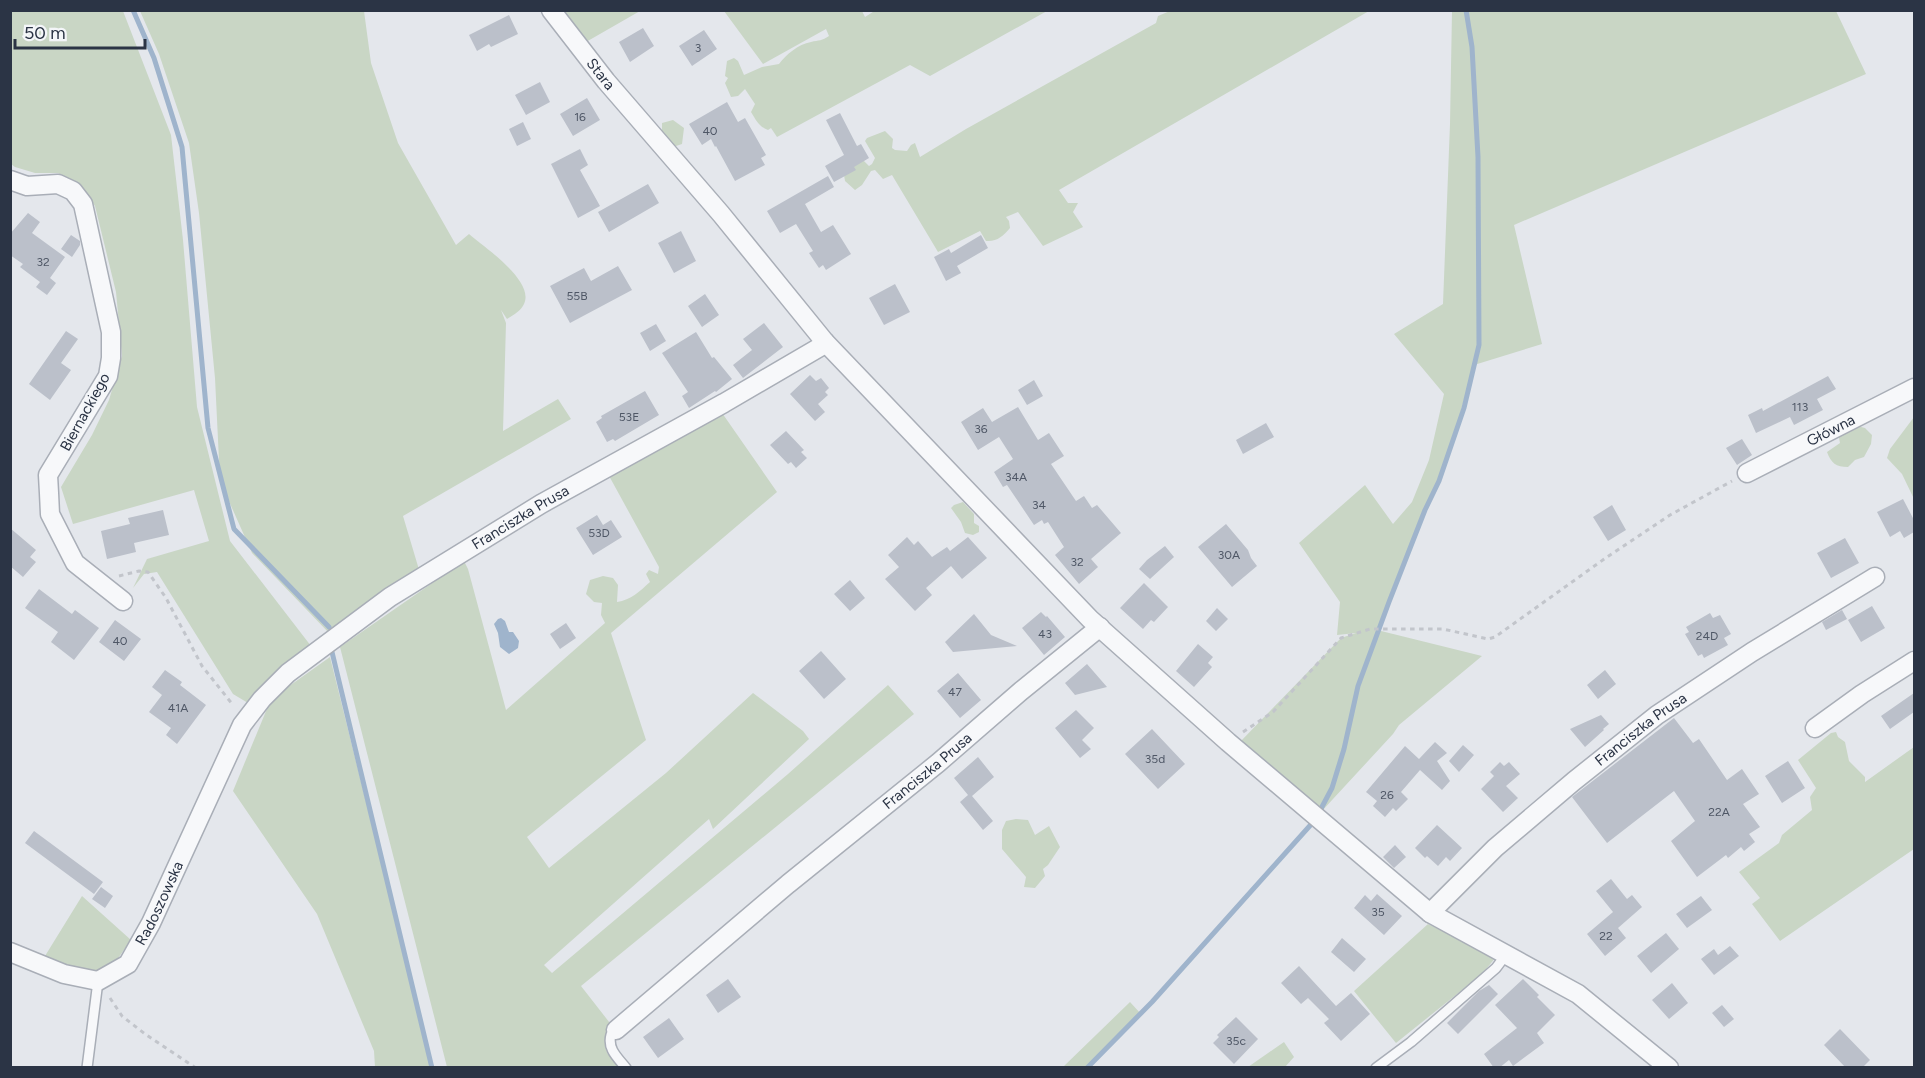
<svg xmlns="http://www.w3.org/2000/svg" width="1925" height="1078" viewBox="0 0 1925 1078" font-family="Figtree,sans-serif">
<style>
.green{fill:#c9d6c5}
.water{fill:#9fb4cc}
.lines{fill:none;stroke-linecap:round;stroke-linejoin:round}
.stream{stroke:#9fb4cc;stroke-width:5}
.building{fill:#bbc0ca}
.service-casing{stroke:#a9aeb7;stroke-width:12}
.minor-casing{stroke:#a9aeb7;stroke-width:21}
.path{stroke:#c2c5cb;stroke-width:3;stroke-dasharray:4.5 4.5;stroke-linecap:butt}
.service{stroke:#f7f8fa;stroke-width:9}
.minor{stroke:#f7f8fa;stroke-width:18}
.labels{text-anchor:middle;stroke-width:4.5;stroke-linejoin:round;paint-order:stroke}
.number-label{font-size:12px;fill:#4f5766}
.street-label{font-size:15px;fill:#2b3445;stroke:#f4f6f9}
</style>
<rect width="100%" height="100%" fill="#e4e7ec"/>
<path class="green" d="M11 11H123L171 135 183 240 197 407 230 541 311 646 248 703 233 694 157 572 144 574 133 588 147 559 209 541 194 490 73 524 61 487 92 435 109 400 122 356 116 292 95 206 81 186 58 173H35L15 167 11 164Z
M140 11H364L371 63 398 143 456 245 469 234C484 247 535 281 524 304 521 311 513 315 507 319L501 310 506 323 503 431 558 399 571 419 403 516 420 573 330 634 252 553 220 481 215 378 199 213 189 143 159 54Z
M563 11H640L586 42Z
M862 11 865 17 876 10 1047 11 930 76 910 65 777 137 771 128 768 130C759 127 756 120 751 112L755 104 745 89 738 96 731 97 725 83 728 78 725 76 727 61 734 58 738 61 744 75 762 67 779 64C786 55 798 44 811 42 819 40 822 41 829 36L826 29 763 64 724 11Z
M1170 11H1369L1059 190 1068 203H1078L1073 212 1083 227 1043 246 1018 212 1006 217 1009 221 1010 228C1003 236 997 242 986 241L980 231 938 252 892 175 883 179 875 170 871 171 862 185 855 190 845 181 843 169 863 160 869 166 872 164 875 158 865 141 867 138 885 131 893 139 892 148 895 150 907 151 911 145 915 143 920 157 966 129 1156 23 1158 16Z
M1452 11H1836L1866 74 1514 225 1542 344 1474 365 1449 452 1379 630H1377L1482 656 1399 725 1393 734 1321 812 1240 742 1341 638 1356 633 1337 635 1340 602 1299 543 1365 485 1393 524 1412 502 1429 460 1444 394 1394 334 1443 304 1450 124Z
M673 120 684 128 682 144 673 147 662 136V123Z
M720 410 777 492 611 633 646 740 527 837 549 868 666 773 753 693 803 731 809 739 713 829 709 819 544 965 552 973 788 774 888 685 914 714 581 986 613 1027 605 1035 607 1053 619 1067H447L340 647 464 561 468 569 506 710 605 623 601 615 602 603 594 602 586 594 590 580 603 576 613 578 618 585 617 602C631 600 640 591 650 582L646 574 649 570 658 574 659 567 608 474Z
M1914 417V464L1913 468 1914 469V499L1902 474 1887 458 1890 449Z
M1854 425 1865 428 1872 435 1871 444 1864 457 1855 460 1848 467C1836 467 1831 463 1827 452L1840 443 1838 433Z
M963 502 974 514V523L979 526V532L973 535 965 533 961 522 951 508 954 505Z
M330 657 432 1067H375L374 1051 317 914 233 791 271 699Z
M1836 732 1838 737 1845 742 1849 761 1865 777V782L1914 747V849L1780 941 1752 904 1760 898 1739 872 1779 843 1782 835 1812 810 1810 797 1816 788 1798 760 1831 733Z
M1016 819 1028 820 1035 835 1049 826 1060 847 1048 865 1043 869 1045 876 1035 888 1024 887 1026 877 1002 849V830L1006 821Z
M82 896 131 940 106 975 98 981 45 956Z
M1428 924 1496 957 1482 974 1396 1043 1354 991Z
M1130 1002 1141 1014 1087 1067H1063Z
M1284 1042 1294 1057 1285 1067H1248Z"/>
<path class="water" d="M501 618 505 621 509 632H513L519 641 518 648 509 654 500 647 498 633 494 624 498 619Z"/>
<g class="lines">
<path class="stream" d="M133 10 154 58 182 147 208 428 234 529 329 627
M332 652 432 1068
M1087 1068 1152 1002 1315 820 1332 788 1344 749 1358 686 1389 602 1425 510 1439 481 1464 408 1479 345 1478 157 1472 47 1466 10"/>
</g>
<path class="building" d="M509 15 518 34 491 47 489 44 477 51 469 35Z
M643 28 654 46 630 62 619 42Z
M704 30 717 49 692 66 679 46Z
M540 82 550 102 526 115 515 95Z
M587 98 600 120 573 136 560 114Z
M727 102 738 122 745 118 766 155 761 158 765 165 735 181 716 146 715 147 711 139 702 145 689 124Z
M840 113 857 146 861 144 869 158 854 167 856 170 834 182 825 166 844 155 826 120Z
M523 122 531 139 517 146 509 129Z
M580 149 588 165 580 170 600 206 578 218 551 164Z
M828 176 834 187 805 204 821 232 833 225 851 254 826 270 823 265 819 268 809 253 813 251 796 224 780 233 767 211Z
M648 184 659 203 609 232 598 212Z
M28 213 40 222 32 233 65 257 50 278 56 283 47 295 36 287 40 282 20 267 23 264 10 255V234Z
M681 231 696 261 674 273 658 243Z
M71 235 80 241V245L72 257 61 249Z
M981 235 988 248 957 266 961 273 946 281 934 257 949 249 951 253Z
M618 266 632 290 570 323 550 286 584 268 591 281Z
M895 284 910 312 884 325 869 298Z
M705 294 719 315 702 327 688 306Z
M764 323 783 347 743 378 733 365 752 350 743 339Z
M656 324 666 341 650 351 640 333Z
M66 331 78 339 61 363 71 370 50 400 29 384Z
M696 332 712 358 714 357 732 379 716 392 715 391 689 408 682 396 688 392 662 353Z
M810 375 816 381 821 378 829 388 825 392 828 395 818 404 825 412 815 421 790 394Z
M1828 376 1836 389 1817 399 1823 410 1794 425 1790 417 1756 433 1748 415 1762 408 1763 411Z
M1034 380 1043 396 1027 405 1018 390Z
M645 391 659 415 615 441 613 439 607 442 596 422 602 418 601 416Z
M1018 407 1038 440 1049 433 1064 456 1051 464 1076 501 1084 496 1092 508 1097 505 1121 533 1091 559 1098 567 1079 584 1055 555 1064 547 1048 522 1044 524 1042 520 1034 525 1007 485 1003 487 994 472 1013 459 999 437 978 450 961 422 983 408 992 422Z
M1266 423 1274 437 1243 454 1236 440Z
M786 431 804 450 801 452 807 458 796 468 791 462 788 464 770 445Z
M1742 439 1752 455 1737 465 1726 448Z
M1903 499 1914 520V532L1904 538 1900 531 1890 537 1877 512Z
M1612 505 1626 530 1608 541 1593 517Z
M163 510 169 535 134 543 136 552 107 559 101 531 130 524 128 518Z
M597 515 603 525 611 520 622 537 593 555 576 528Z
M1226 524 1248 550 1251 558 1257 566 1232 587 1198 547Z
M10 528 36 550 30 557 36 562 23 577 10 566Z
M907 537 914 545 918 541 932 557 947 547 950 551 968 537 987 558 962 579 951 566 926 588 932 595 915 611 885 579 899 567 888 555Z
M1845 538 1859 563 1831 578 1817 553Z
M1165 546 1174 557 1150 579 1139 569 1147 560Z
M850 580 865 598 850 611 834 594Z
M1144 583 1168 607 1154 622 1151 620 1143 629 1120 608Z
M39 589 72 614 75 610 99 628 74 660 51 642 58 632 25 608Z
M1872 606 1885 628 1861 642 1848 620Z
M1217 608 1228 619 1216 631 1206 621Z
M1842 610 1847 619 1826 630 1822 622Z
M1041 612 1046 617 1047 616 1065 637 1044 655 1022 628Z
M1710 613 1713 618 1720 615 1731 634 1724 638 1728 645 1704 658 1702 654 1698 656 1685 634 1689 632 1686 627Z
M974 614 991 635 1017 646 953 652 945 642Z
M115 620 141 639 124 661 99 642Z
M566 623 576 638 560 649 550 634Z
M1198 644 1213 657 1208 663 1212 667 1194 687 1176 671Z
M821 651 846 679 824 699 799 671Z
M1087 664 1107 687 1075 695 1065 683Z
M165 670 182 682 180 685 206 705 177 744 166 735 171 728 149 712 162 695 152 687Z
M1605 670 1616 684 1598 699 1587 685Z
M958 673 981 700 960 718 937 691Z
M1914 693V712L1890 729 1881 716Z
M1076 710 1094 728 1082 740 1091 749 1080 758 1055 728Z
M1601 715 1609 724 1603 729 1604 730 1585 747 1570 729Z
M1674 718 1693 743 1699 739 1727 780 1742 769 1759 794 1743 804 1760 827 1749 834 1755 842 1744 851 1741 847 1728 858 1726 855 1697 877 1671 841 1695 821 1674 791 1607 843 1572 797Z
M1152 729 1185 764 1158 789 1125 754Z
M1435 742 1447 753 1437 761 1450 781 1442 790 1420 770 1401 792 1408 799 1396 811 1393 808 1385 817 1373 806 1377 801 1366 792 1405 746 1419 759Z
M1463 745 1474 755 1459 772 1449 761Z
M978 757 994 777 972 796 993 821 983 830 960 802 968 795 954 778Z
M1788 761 1805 788 1782 803 1765 776Z
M1500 762 1504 766 1509 762 1520 774 1506 786 1518 798 1503 812 1481 789 1494 776 1490 772Z
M1437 825 1462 848 1450 861 1446 857 1438 866 1427 856 1425 858 1415 848Z
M34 831 103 882 94 894 25 843Z
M1395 845 1406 857 1394 868 1383 857Z
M1611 879 1627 899 1632 895 1642 907 1618 928 1626 938 1605 956 1587 934 1613 912 1596 891Z
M101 887 113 896 105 908 92 899Z
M1377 894 1402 916 1384 935 1354 908 1365 895 1371 901Z
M1701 896 1712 910 1687 928 1676 914Z
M1666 933 1679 949 1651 973 1637 956Z
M1342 938 1366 959 1354 972 1331 952Z
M1730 946 1739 956 1714 975 1701 959 1714 949 1718 955Z
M1299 966 1336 1006 1351 993 1370 1014 1341 1041 1324 1023 1329 1019 1308 998 1301 1004 1281 983Z
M728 979 741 997 718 1013 706 995Z
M1523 979 1539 995 1537 997 1555 1015 1537 1033 1544 1043 1513 1066 1509 1060 1499 1068H1494L1484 1054 1517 1028 1495 1005Z
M1672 983 1688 1003 1669 1019 1652 1000Z
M1489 985 1498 994 1458 1034 1447 1023 1479 991Z
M1722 1005 1734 1019 1724 1027 1712 1013Z
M1236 1017 1258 1039 1234 1064 1213 1043 1219 1037 1217 1035Z
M669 1018 684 1039 658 1058 643 1037Z
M1840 1029 1870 1060 1862 1068H1846L1824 1045Z"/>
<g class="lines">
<defs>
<path id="service" d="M616 1030 611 1035C607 1049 618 1058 626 1068
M87 1068 98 981
M1376 1068 1411 1042 1496 968 1505 956"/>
<g id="minor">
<path id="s1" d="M551 10 606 81 721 214 825 342 1090 619 1228 742 1430 913 1578 994 1669 1068"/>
<path d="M10 180 27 186 58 184 73 191 83 204 111 332V358L108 376 48 475 49 493 50 514 75 563 123 601"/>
<path id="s2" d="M1747 473 1914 388"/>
<path d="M1815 728 1862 694 1914 661"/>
<path id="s3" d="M1430 913 1495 848 1574 781 1657 715 1752 652 1875 577"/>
<path id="s4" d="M10 952 64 974 98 981 128 964 151 923 242 725 262 699 288 673 390 597 541 504 724 403 820 347 825 342"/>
<path id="s5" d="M616 1030 788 884 938 763 1021 691 1100 627"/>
</g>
</defs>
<use href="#service" class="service-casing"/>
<use href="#minor" class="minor-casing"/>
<path class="path" d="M119 576 139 571 148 572 166 598 202 666 233 705
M1243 732 1273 712 1341 638 1370 629H1443L1488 639 1495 637 1607 557 1670 515 1732 481
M110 998 122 1016 145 1034 196 1068"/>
<use href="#service" class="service"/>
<use href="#minor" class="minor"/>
</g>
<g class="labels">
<g class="number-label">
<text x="698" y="52">3</text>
<text x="580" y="121">16</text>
<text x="710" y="135">40</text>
<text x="43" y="266">32</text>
<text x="577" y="300">55B</text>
<text x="1800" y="411">113</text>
<text x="629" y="421">53E</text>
<text x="981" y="433">36</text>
<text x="1016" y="481">34A</text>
<text x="1039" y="509">34</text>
<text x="599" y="537">53D</text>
<text x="1229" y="559">30A</text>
<text x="1077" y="566">32</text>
<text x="1045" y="638">43</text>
<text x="1707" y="640">24D</text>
<text x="120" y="645">40</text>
<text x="955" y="696">47</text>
<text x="178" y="712">41A</text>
<text x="1155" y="763">35d</text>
<text x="1387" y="799">26</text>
<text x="1719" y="816">22A</text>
<text x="1378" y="916">35</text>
<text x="1606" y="940">22</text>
<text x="1236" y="1045">35c</text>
</g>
<g class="street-label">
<text dy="5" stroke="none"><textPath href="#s1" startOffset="81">Stara</textPath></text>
<text transform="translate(85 412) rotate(-61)" y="5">Biernackiego</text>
<text dy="5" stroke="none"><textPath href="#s2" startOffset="94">Główna</textPath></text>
<text dy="5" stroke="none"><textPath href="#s4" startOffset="742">Franciszka Prusa</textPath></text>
<text dy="5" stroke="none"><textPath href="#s3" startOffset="280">Franciszka Prusa</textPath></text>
<text dy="5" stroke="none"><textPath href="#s5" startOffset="405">Franciszka Prusa</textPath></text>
<text dy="5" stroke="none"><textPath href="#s4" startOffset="196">Radoszowska</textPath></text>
</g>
</g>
<rect width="1925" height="1078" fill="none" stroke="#2b3445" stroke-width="24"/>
<path d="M15 39v9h130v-9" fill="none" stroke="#2b3445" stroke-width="3"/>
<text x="24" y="39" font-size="18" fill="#2b3445" stroke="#f4f6f9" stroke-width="4.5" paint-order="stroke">50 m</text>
</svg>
